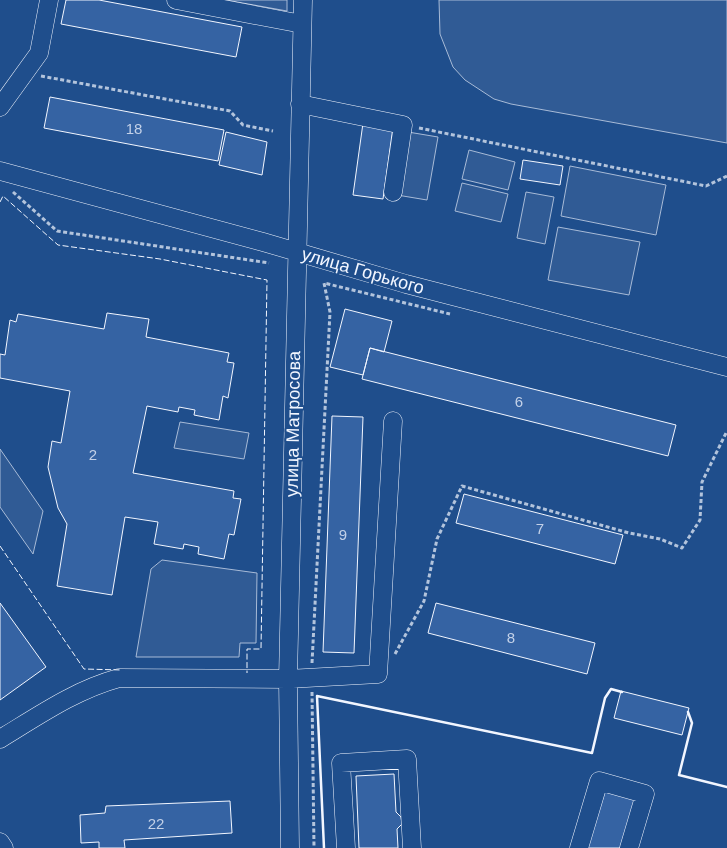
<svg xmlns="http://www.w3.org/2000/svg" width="727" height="848" viewBox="0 0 727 848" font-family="Arial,sans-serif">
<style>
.built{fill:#305b95;stroke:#a8bbd7}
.building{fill:#3563a3;stroke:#f2f6ff}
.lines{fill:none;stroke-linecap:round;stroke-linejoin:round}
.minor-casing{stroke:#f2f6ff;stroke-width:19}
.path{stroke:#b3c4dc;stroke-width:3;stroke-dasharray:4 2.5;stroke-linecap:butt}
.minor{stroke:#1f4e8c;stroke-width:18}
.fence{stroke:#f2f6ff;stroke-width:1;stroke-dasharray:6 2.5;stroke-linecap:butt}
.wall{stroke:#f2f6ff;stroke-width:2.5}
.labels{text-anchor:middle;stroke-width:4;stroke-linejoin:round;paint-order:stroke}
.number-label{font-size:15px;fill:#c3d1e8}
.street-label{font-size:18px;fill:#f2f6ff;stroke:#1f4e8c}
</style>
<rect width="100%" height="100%" fill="#1f4e8c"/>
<path class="built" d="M226 0H287V11Z
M439 0H727V143L511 104 494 99 465 80 453 67 440 34Z
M408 132 438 137 427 200 397 195Z
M469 150 515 162 508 190 462 179Z
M570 166 666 185 656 235 561 216Z
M462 183 508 194 501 222 455 211Z
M526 192 554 197 545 244 517 238Z
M558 227 640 242 629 295 548 280Z
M180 422 249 433 244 459 174 448Z
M0 449 43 511 33 554 0 507Z
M162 560 257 573 256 643H240L239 657H136L151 569Z"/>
<path class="building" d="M66 0H99L242 27 236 57 61 24Z
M50 97 224 130 218 161 44 128Z
M363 123 393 127 383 199 353 195Z
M226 132 267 142 262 175 219 165Z
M523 160 563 166 560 185 520 179Z
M345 309 392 321 384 352 370 348 363 375 330 367Z
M107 313 149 319 146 337 229 353 227 362 234 363 228 398 223 396 219 420 194 415 195 410 179 407 178 412 147 406 133 473 234 491 233 498 241 499 234 535 229 534 224 559 198 554 199 547 184 544 183 549 154 544 158 522 125 517 112 595 57 586 67 524 58 508 48 467 52 441 61 443 70 391 0 378V354L5 355 10 320 16 322 18 314 104 329Z
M370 348 676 425 668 456 362 379Z
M332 416 363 417 354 653 323 652Z
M464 494 623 535 615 564 456 523Z
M0 603 46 667 0 700Z
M436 603 595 643 587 674 428 633Z
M621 691 689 708 682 735 614 718Z
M394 774 396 812 401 817 402 824 397 829 398 848H359L356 776Z
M605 791 635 800 620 848H587Z
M230 801 232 833 124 840 125 848H99V842L81 843 80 815 105 813 106 806Z"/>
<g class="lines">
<defs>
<path id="minor" d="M176 0 302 24
M300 104 403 125 393 192
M0 107 39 53 49 0
M0 171 263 242 406 284 727 367
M0 739C38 716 75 690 119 678L288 679 378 674 393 421
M0 842 4 848
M290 848 288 679 303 0
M346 848 341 763 407 759 412 848
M579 848 599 781 645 794 629 848"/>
</defs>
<use href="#minor" class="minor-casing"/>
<path class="path" d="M41 76 230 111 243 125 273 131
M419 128 706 186 727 176
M13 192 57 231 269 263
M395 654 424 601 437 539 462 486 629 533 660 539 682 548 700 520 702 482 727 431
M312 663 330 312 324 283 450 314
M312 692 314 848"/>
<use href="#minor" class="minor"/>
<path class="fence" d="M0 202 3 196 58 245 160 259 267 280 261 649H247V673
M0 546 84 669 122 670"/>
<path class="wall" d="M688 712 692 723 679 775 727 787
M324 848 317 696 592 753 605 698 611 689 622 692"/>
</g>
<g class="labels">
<g class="number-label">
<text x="134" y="134">18</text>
<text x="519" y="407">6</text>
<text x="93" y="460">2</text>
<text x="540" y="534">7</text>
<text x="343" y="540">9</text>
<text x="511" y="643">8</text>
<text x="156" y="829">22</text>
</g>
<g class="street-label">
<text transform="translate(363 271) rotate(16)" y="6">улица Горького</text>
<text transform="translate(293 424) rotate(-89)" y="6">улица Матросова</text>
</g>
</g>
</svg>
